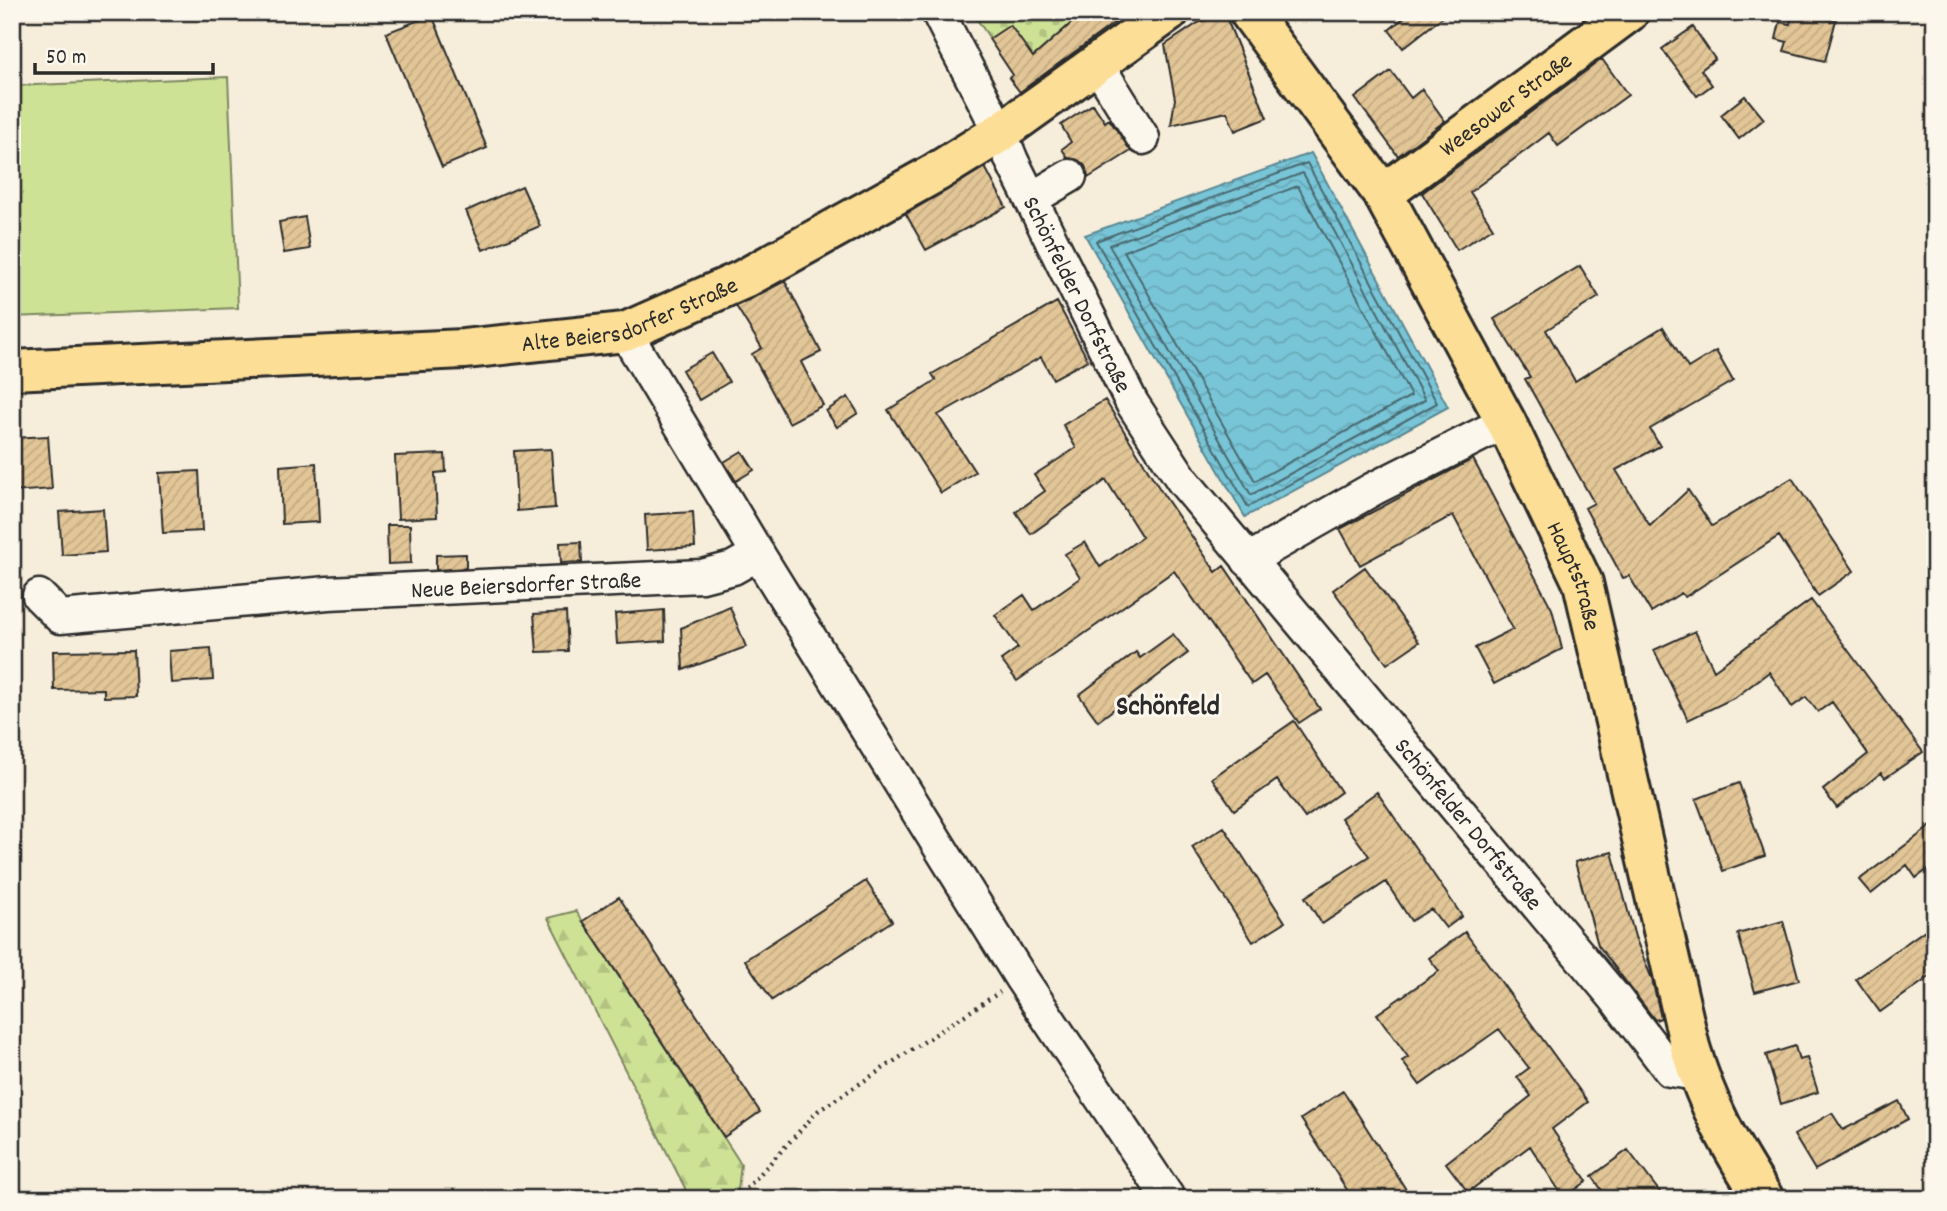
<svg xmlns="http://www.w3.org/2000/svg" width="1947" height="1211" viewBox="0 0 1947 1211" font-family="Dekko,sans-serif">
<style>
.forest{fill:url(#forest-firs);stroke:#7c8660;stroke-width:2}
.cemetery{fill:url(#cemetery-stones);stroke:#7c8660;stroke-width:2}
.pitch{fill:#cee296;stroke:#7c8660;stroke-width:2}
.water{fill:url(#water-waves);stroke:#598792;stroke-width:2}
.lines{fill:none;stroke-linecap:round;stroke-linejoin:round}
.shore{stroke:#4a6970;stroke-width:2}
.building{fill:url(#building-hatch);stroke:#2b2b2b;stroke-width:2}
.minor-casing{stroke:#2b2b2b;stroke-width:37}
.major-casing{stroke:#2b2b2b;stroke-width:44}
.path{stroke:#2b2b2b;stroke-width:4.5;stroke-dasharray:2 5;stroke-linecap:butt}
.minor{stroke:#fbf7ec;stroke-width:32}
.major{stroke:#fcde96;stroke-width:38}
.labels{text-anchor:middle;stroke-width:6;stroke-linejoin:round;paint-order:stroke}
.street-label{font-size:24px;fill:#2b2b2b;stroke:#fbf7ec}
.quarter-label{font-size:28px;font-weight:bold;fill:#2b2b2b;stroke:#fbf7ec}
</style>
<defs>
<pattern id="forest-firs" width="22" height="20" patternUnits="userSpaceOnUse" patternTransform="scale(1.75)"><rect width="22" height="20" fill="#cee296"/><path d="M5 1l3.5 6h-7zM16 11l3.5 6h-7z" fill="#b1c281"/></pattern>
<pattern id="cemetery-stones" width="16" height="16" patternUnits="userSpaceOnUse" patternTransform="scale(1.75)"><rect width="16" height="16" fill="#cee296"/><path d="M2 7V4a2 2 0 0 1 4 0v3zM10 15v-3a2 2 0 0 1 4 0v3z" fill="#b1c281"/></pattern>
<pattern id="water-waves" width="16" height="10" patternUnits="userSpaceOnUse" patternTransform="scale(1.75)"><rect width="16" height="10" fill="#78c5d7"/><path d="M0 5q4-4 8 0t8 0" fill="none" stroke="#68a9b9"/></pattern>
<pattern id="building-hatch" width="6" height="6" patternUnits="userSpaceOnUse" patternTransform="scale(1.75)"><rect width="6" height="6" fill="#e3c697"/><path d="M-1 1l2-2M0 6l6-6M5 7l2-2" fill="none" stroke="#c3aa82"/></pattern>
</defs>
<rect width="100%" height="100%" fill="#f6eddb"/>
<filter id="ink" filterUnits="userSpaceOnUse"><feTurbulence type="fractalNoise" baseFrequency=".0143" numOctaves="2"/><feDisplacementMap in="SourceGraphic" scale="14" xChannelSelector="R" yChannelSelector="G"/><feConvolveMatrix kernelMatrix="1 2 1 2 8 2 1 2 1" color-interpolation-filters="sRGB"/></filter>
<g filter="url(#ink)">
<path class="forest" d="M576 911 741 1164 737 1199H683L685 1188 548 918Z"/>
<path class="cemetery" d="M972 12H1084L1014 74Z"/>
<path class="pitch" d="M228 77 238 308 12 317V86Z"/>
<path class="water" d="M1311 153 1448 407 1245 517 1085 235Z"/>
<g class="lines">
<path class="shore" d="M1307 163 1437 403 1248 507 1096 241Z
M1303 173 1425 400 1251 495 1109 245Z
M1298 186 1411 396 1255 481 1124 251Z"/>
</g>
<path class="building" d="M1084 12H1129L1020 92 1009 78 1013 75 989 39 1010 25 1033 57Z
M1224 12 1267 118 1235 131 1227 112 1171 125 1175 99 1165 45 1198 23Z
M1411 12H1449L1403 48 1389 30Z
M1793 12 1836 20 1825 61 1784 51 1787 42 1776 39 1780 22 1790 24Z
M432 15 487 148 442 167 386 33Z
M1693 27 1715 59 1701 70 1712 85 1697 96 1662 49Z
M1602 59 1628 95 1558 146 1549 133 1470 192 1493 228 1457 250 1422 193Z
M1391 71 1411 98 1422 89 1445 121 1398 156 1355 98Z
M1745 96 1764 119 1739 139 1721 115Z
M1093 104 1105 122 1109 119 1131 151 1088 178 1085 166 1078 160 1068 158 1062 149 1071 142 1061 125Z
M985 167 1006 207 926 250 906 214Z
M522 186 540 226 483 250 466 211Z
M305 217 310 249 284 253 279 222Z
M1580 266 1599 297 1546 330 1575 381 1663 327 1688 368 1716 351 1733 381 1650 429 1660 446 1616 470 1650 526 1688 490 1712 526 1792 478 1854 571 1818 596 1779 536 1685 597 1681 593 1651 612 1629 576 1623 578 1585 508 1594 503 1525 379 1530 377 1494 319Z
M785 281 821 352 801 362 823 405 789 423 752 354 762 348 736 306Z
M1057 302 1088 360 1053 379 1041 357 938 415 975 472 941 493 888 410 936 380 932 374Z
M712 353 729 382 699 400 682 370Z
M848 397 858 413 837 427 826 411Z
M1105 400 1161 491 1216 572 1224 566 1320 709 1299 723 1265 675 1252 684 1174 571 1017 681 1001 660 1018 648 995 615 1024 595 1034 610 1080 578 1065 554 1085 542 1100 567 1142 537 1106 480 1031 534 1016 512 1045 491 1034 475 1076 448 1063 425Z
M48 436 52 489 12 492V438Z
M551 449 555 508 517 511 514 451Z
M742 451 754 470 736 481 724 462Z
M445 454 446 472 435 473 437 517 398 519 395 456Z
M1473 459 1552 609 1562 649 1494 684 1475 648 1513 629 1453 515 1360 565 1340 529Z
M316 463 319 522 282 524 280 466Z
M199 471 202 531 163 533 159 473Z
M103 509 106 552 62 555 59 512Z
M693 512 695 547 647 550 645 515Z
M387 525H410L411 563 388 564Z
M581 542 582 562 561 563 560 543Z
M466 554V568L436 570V555Z
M1365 567 1419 642 1387 664 1333 590Z
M1811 600 1923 752 1885 778 1881 773 1837 808 1823 790 1868 754 1832 702 1818 712 1806 697 1792 707 1769 672 1736 697 1688 720 1654 650 1695 631 1714 670Z
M730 607 746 647 683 670 681 628Z
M664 610 665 641 617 644 615 614Z
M566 612 568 651 537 652 534 614Z
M1173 634 1188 653 1098 721 1079 695 1136 652 1140 658Z
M211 648 213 680 171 683 169 651Z
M134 650 136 696 104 697V689L54 690 53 651Z
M1294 721 1341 792 1305 818 1277 780 1234 810 1212 778Z
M1739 783 1765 856 1723 871 1696 799Z
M1377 792 1462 916 1446 928 1431 909 1411 921 1386 882 1322 924 1305 897 1369 856 1341 818Z
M1935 823V864L1916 878 1907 865 1871 894 1859 880Z
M1224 827 1285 922 1253 942 1192 847Z
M1612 852 1635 937 1652 979 1661 1018 1655 1020 1598 945 1575 862Z
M866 881 892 921 772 1000 745 960Z
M619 897 760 1112 724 1137 583 921Z
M1783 921 1799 980 1755 992 1738 934Z
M1935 923V973L1880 1012 1856 979Z
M1465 932 1588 1102 1552 1129 1587 1181 1564 1198 1530 1146 1468 1192 1446 1163 1531 1096 1517 1077 1529 1068 1499 1029 1420 1085 1402 1061 1408 1057 1377 1014 1439 971 1429 958Z
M1795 1046 1799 1060 1807 1058 1818 1092 1781 1104 1766 1055Z
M1343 1091 1412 1199H1353L1301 1119Z
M1899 1101 1908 1119 1815 1170 1794 1135 1832 1113 1843 1130Z
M1628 1150 1665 1199H1608L1592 1176Z"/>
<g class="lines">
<defs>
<g id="minor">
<path id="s1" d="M938 12C962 62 992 110 1012 161L1132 403 1183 481 1615 998 1670 1070 1698 1074"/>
<path d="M1097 64 1143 138"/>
<path d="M1031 199 1070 176"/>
<path d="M758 554 1021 978 1169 1199"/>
<path d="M1248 560 1373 489 1506 422"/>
<path id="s2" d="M39 596 60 617 328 593 702 576 733 568 758 554 625 332"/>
</g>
<g id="major">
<path id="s3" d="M1249 12 1383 194 1506 422 1583 583 1690 1047C1708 1108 1730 1146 1764 1199"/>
<path id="s4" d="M1383 194 1629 12"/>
<path id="s5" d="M12 370 464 349 625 332 742 280 935 173 1001 132 1169 12"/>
</g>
</defs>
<use href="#minor" class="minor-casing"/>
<use href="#major" class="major-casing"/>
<path class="path" d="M737 1199 818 1111 1000 992"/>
<use href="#minor" class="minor"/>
<use href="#major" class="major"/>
</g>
</g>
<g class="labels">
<g class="street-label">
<text dy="8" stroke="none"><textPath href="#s4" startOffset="152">Weesower Straße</textPath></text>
<text dy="8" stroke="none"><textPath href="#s1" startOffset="315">Schönfelder Dorfstraße</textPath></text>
<text dy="8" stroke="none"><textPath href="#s5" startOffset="623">Alte Beiersdorfer Straße</textPath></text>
<text dy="8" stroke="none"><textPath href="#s3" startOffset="654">Hauptstraße</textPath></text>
<text dy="8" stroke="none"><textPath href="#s2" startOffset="497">Neue Beiersdorfer Straße</textPath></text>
<text dy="8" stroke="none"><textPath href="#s1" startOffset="976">Schönfelder Dorfstraße</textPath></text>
</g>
<g class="quarter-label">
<text x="1168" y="714">Schönfeld</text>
</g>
</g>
<rect width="1947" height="1211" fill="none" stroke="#fbf7ec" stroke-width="42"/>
<rect x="21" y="21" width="1905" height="1169" fill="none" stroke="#2b2b2b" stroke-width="2.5" filter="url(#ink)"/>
<path d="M35 63v10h178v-10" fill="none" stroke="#2b2b2b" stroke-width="3.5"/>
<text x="46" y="63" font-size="21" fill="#2b2b2b" stroke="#fbf7ec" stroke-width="5" paint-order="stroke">50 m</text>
</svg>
